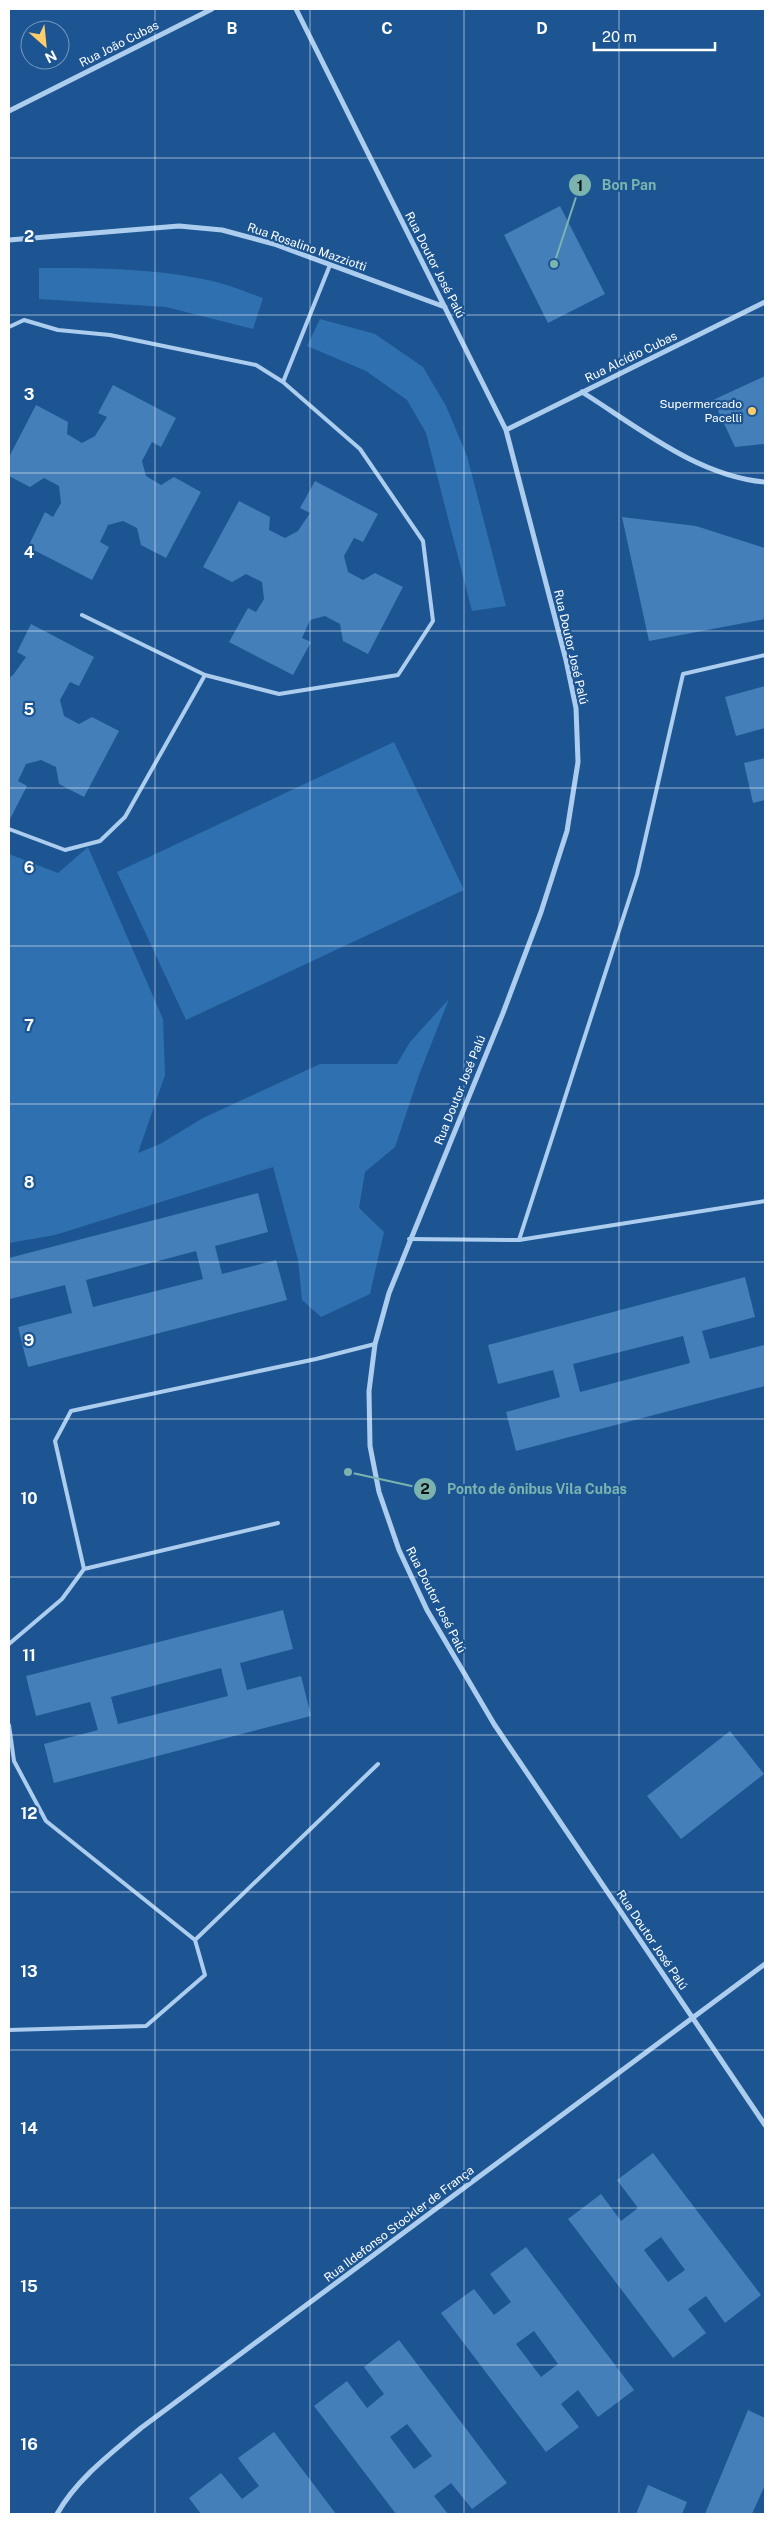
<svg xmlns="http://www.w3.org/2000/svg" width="774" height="2523" viewBox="0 0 774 2523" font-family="'Public Sans',sans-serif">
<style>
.green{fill:#2f70b0}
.building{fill:#447fb9;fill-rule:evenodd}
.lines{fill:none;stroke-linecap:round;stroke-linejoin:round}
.service{stroke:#adcdee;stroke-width:4}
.minor{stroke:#adcdee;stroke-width:5}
.grid{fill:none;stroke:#fff;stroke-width:1;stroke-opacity:0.55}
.poi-dot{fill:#fecd6b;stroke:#1c5592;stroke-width:2}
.labels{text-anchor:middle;stroke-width:4.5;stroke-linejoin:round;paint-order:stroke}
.street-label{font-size:12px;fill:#fff;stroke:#1c5592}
.poi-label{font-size:12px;fill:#fff;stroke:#1c5592;text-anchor:end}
.grid-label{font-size:16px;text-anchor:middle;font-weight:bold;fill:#fff;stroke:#1c5592;stroke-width:4.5;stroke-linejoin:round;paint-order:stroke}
.leader{fill:none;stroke:#7bb4af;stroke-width:2}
.callout-dot{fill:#7bb4af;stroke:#1c5592;stroke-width:2}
.mark-label{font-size:15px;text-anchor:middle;font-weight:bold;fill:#111}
.callout-label{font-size:14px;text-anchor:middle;font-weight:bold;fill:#7bb4af;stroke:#1c5592;stroke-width:4.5;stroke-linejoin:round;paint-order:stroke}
</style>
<rect width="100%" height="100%" fill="#1c5592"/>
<path class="green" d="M39 268C99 268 161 268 220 283 234 287 249 293 263 298L253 329 166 307 39 299Z
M320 319 375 334 423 367 446 406 467 456 506 606 472 611 426 433 407 400 366 371 307 346Z
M394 742 464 890 186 1020 117 872Z
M88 847 163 1019 165 1075 138 1153 160 1144 203 1118 320 1064H397L410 1042 449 999 419 1075 395 1147 365 1172 359 1208 384 1232 370 1294 321 1317 302 1300 298 1260 273 1167 55 1235 9 1243V854L58 873Z"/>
<path class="building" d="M560 206 605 294 548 323 504 235Z
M765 376V444L735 447 713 400Z
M113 385 176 418 161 447 152 442 142 461 146 476 161 485 174 477 201 492 166 558 141 545 137 528 123 521 108 525 100 542 109 547 92 580 28 547 45 512 53 517 61 503 59 486 44 478 30 487 9 476V457L36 405 68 422 67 434 82 443 95 436 107 417 98 413Z
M315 481 378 514 363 542 354 538 344 556 348 572 363 580 375 573 403 587 368 654 343 641 340 624 325 616 310 620 302 638 311 642 293 675 229 642 248 608 256 612 264 599 262 582 246 574 232 582 203 567 239 501 270 517 269 530 285 538 298 531 310 513 300 508Z
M622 517 696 526 765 548V619L649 641Z
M31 624 94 657 79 686 70 682 60 700 64 716 79 724 92 717 119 731 84 797 59 784 56 767 41 760 26 764 18 781 27 786 9 821V678L13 675 26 657 17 652Z
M765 686V728L736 736 725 697Z
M765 758V800L753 803 744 763Z
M258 1193 268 1232 215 1246 222 1274 276 1260 287 1300 28 1367 18 1327 72 1313 65 1285 10 1299 9 1258ZM196 1251 203 1279 93 1307 86 1280Z
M745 1277 755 1317 702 1331 710 1359 764 1345 765 1386 516 1451 506 1412 560 1397 553 1370 498 1384 488 1345ZM683 1336 690 1363 580 1392 573 1364Z
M283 1610 293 1649 240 1663 247 1690 301 1676 311 1716 54 1783 44 1744 98 1730 90 1702 36 1716 26 1676ZM221 1668 228 1696 118 1724 111 1697Z
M730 1731 764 1774 681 1839 647 1796Z
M653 2153 761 2295 725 2323 706 2296 688 2309 706 2333 673 2358 568 2219 601 2194 621 2221 638 2208 617 2180ZM661 2237 685 2270 668 2282 644 2250Z
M526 2247 634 2390 598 2417 578 2390 561 2404 579 2427 546 2452 441 2313 474 2289 494 2315 511 2302 490 2274ZM534 2331 558 2364 541 2377 516 2344Z
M399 2340 507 2483 472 2509 451 2483 434 2496 448 2514H396L314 2406 347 2381 367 2408 384 2394 364 2367ZM407 2424 432 2456 414 2469 390 2437Z
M748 2410 765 2418V2485L752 2514H705Z
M274 2432 336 2514H201L189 2498 221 2473 242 2499 259 2486 238 2458Z
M648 2485 687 2502 682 2514H636Z"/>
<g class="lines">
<path class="service" d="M9 327 24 320 58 330 110 335 256 365 283 382
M82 615 205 675 279 694 398 675 433 621 423 541 360 449 283 382 330 265
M9 829 65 850 100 841 125 817 205 675
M409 1239 519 1240 765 1201
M519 1240 637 875 683 674 765 655
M84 1569 278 1523
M9 1644 62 1599 84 1569 55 1441 71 1411 316 1359 375 1344
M9 1725 14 1761 46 1821 195 1940 205 1975 146 2026 9 2030
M195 1940 378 1764"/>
<path class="minor" d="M296 9 506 430 566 660 576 708 578 762 567 831 541 912 503 1013 389 1293 375 1344 369 1391 370 1446 379 1492 399 1550 427 1610 494 1724 765 2125
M9 111 212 9
M9 240 179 226 222 230 274 244 445 307
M582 392C638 427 697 476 765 482
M506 430 765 302
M57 2514C77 2479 110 2454 141 2428L765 1964"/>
</g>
<path class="grid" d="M155 9V2514M310 9V2514M464 9V2514M619 9V2514M9 158H765M9 315H765M9 473H765M9 631H765M9 788H765M9 946H765M9 1104H765M9 1262H765M9 1419H765M9 1577H765M9 1735H765M9 1892H765M9 2050H765M9 2208H765M9 2365H765"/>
<circle class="poi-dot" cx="752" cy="411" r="5"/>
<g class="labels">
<g class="street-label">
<text transform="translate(119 44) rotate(-27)" y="4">Rua João Cubas</text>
<text transform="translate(307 247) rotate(19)" y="4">Rua Rosalino Mazziotti</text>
<text transform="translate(435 265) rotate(63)" y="4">Rua Doutor José Palú</text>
<text transform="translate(631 357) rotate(-26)" y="4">Rua Alcídio Cubas</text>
<text transform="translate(571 647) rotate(77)" y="4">Rua Doutor José Palú</text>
<text transform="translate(460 1090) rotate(-68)" y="4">Rua Doutor José Palú</text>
<text transform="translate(436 1600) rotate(63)" y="4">Rua Doutor José Palú</text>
<text transform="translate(652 1940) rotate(56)" y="4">Rua Doutor José Palú</text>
<text transform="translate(399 2224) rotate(-37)" y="4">Rua Ildefonso Stockler de França</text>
</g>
<g class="poi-label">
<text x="742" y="408">Supermercado<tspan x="742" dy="14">Pacelli</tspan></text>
</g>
</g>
<g class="grid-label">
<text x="232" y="34">B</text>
<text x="387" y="34">C</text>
<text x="542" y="34">D</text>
<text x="29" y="242">2</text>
<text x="29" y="400">3</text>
<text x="29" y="558">4</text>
<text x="29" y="715">5</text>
<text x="29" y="873">6</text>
<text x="29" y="1031">7</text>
<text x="29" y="1188">8</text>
<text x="29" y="1346">9</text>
<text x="29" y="1504">10</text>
<text x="29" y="1661">11</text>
<text x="29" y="1819">12</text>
<text x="29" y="1977">13</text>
<text x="29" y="2134">14</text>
<text x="29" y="2292">15</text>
<text x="29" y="2450">16</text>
</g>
<path class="leader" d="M554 264L580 185M348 1472L425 1489"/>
<g class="callout-dot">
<circle cx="554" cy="264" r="5"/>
<circle cx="348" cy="1472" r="5"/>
<circle cx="580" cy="185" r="12"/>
<circle cx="425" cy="1489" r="12"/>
</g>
<g class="mark-label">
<text x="580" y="191">1</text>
<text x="425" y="1494">2</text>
</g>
<g class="callout-label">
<text x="629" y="190">Bon Pan</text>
<text x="537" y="1494">Ponto de ônibus Vila Cubas</text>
</g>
<rect width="774" height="2523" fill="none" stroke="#ffffff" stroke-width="20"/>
<g transform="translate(45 45) rotate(153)"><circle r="24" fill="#1c5592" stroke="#7799be"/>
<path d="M0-4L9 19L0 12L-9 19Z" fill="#fecd6b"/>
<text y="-8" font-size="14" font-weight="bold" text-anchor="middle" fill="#ffffff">N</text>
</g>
<path d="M594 42v8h121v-8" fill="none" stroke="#ffffff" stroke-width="2.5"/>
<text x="602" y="42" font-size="15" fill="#ffffff" stroke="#1c5592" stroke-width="4" paint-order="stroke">20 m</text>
</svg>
